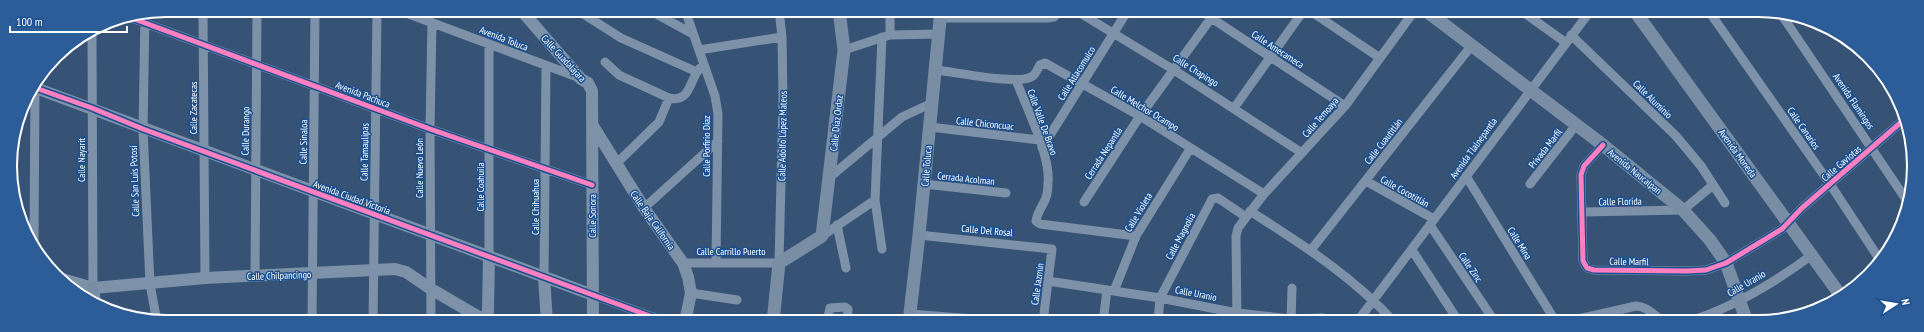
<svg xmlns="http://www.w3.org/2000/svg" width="1924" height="332" viewBox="0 0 1924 332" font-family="'PT Sans Narrow',sans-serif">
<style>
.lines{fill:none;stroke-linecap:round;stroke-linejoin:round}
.minor{stroke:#7d92a8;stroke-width:9}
.tertiary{stroke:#7d92a8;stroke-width:12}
.secondary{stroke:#798da4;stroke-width:13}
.cycleway-casing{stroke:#1b4f8f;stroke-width:8}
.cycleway{stroke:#ff80c0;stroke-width:5}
.labels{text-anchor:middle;stroke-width:3;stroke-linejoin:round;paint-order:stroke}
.street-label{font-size:10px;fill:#fff;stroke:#1b4f8f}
.rim{fill:none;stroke:#fff;stroke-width:2}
</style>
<rect width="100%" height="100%" fill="#365274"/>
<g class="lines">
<path class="minor" d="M203 10 205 278
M398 10 580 78
M577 10 621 38 697 72
M649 10 693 34
M685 10 715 96 718 114 716 262
M1075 10 1174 70 1302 153
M1199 10 1345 106
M1309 10 1380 58
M1520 10 1565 42
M1708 10 1830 184 1880 260
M145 14 143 129 150 284 157 322
M1781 14 1907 201
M129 17 430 129 592 185
M941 18H1048L1054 17 1060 10
M92 32 93 288
M890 35V10
M1571 35 1676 136 1701 166 1725 203
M882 37 875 200 882 249
M489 44V257
M699 50 782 37
M844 50 890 35 939 34
M605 62 619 75 669 98C691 103 689 80 700 68
M936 70C955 72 1016 85 1031 77 1036 75 1037 69 1040 65L1045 63 1140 116 1264 194
M1016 80C1026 107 1051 156 1048 183 1048 190 1047 198 1043 204 1040 210 1037 214 1036 221L1040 224 1136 236
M1234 108 1304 10
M930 127 1039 140
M1603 145 1584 166 1581 175 1583 261 1587 268 1594 270 1687 271 1706 270 1726 263 1782 229 1802 208 1906 118
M1042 148 1128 10
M616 164 659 122 669 98
M1466 176 1556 322
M830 177 902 117 932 103
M1366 181 1434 219
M924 184 1006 193
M1530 184 1576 125
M1084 202 1140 116 1217 10
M644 208 718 141
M1250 211C1301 244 1353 276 1394 322
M1582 212 1683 210 1713 185
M837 225 846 268
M1430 225 1495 322
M919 235 1052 249 1043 322
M822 236 875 200
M34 244 35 85
M1311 250 1472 45
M1412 250 1459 322
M683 263H779L783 99 782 37 779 10
M255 276 257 10
M544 277 546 66
M1048 281 1160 298 1237 313 1291 319 1322 318 1340 322
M1114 291 1136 236 1190 149
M691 293 737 300
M593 295 666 322
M1615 311 1617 322
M910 314 1011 322
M312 322 315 10
M373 322 377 10
M431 322 430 129 432 23
M827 322 830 308 845 307 848 309 847 322
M1103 322 1107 290
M1158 322 1160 298 1212 199 1218 198 1246 217
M1237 322 1236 236 1238 228 1264 194 1345 106 1415 10
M1291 322 1292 288
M1357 322 1591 10
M1565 322 1636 306C1650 307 1654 317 1665 322
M1687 322C1732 308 1774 283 1812 255"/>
<path class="tertiary" d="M521 10 581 79 588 83 592 91 593 322
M33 87 593 295
M593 126 644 208 683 263 688 277 691 293 685 322
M544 277 547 322
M62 279 93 288 205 278 395 269 406 272 431 289 484 320 488 311 489 257"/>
<path class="secondary" d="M1425 10 1603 145 1683 210 1710 240 1726 263 1747 322
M1634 10 1841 296
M93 288 94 303
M773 322 779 263 822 236 844 50 839 10
M909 322 919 235 941 10"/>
<defs>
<path id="cycleway" d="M129 17 430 129 592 185
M33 87 92 108 143 129 666 322
M1603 145 1584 166 1581 175 1583 261 1587 268 1594 270 1687 271 1706 270 1726 263 1782 229 1802 208 1906 118"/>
</defs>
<use href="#cycleway" class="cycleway-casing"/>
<use href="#cycleway" class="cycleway"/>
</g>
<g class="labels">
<g class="street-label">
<text transform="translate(504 38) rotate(21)" y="4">Avenida Toluca</text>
<text transform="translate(1278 49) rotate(33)" y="4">Calle Amecameca</text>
<text transform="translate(564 58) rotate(47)" y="4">Calle Guadalajara</text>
<text transform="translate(1196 70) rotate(32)" y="4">Calle Chapingo</text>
<text transform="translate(1076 73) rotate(-58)" y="4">Calle Atlacomulco</text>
<text transform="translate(363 94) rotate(21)" y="4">Avenida Pachuca</text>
<text transform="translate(1653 99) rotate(44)" y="4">Calle Aluminio</text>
<text transform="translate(1854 101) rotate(56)" y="4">Avenida Flamingos</text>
<text transform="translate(193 108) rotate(-90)" y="4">Calle Zacatecas</text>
<text transform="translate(1145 108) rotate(31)" y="4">Calle Melchor Ocampo</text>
<text transform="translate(1320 117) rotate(-49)" y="4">Calle Temoaya</text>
<text transform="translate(1043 122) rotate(70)" y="4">Calle Valle De Bravo</text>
<text transform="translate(836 123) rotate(-84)" y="4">Calle Díaz Ordaz</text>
<text transform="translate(985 123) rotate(6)" y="4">Calle Chiconcuac</text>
<text transform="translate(1804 128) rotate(55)" y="4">Calle Canarios</text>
<text transform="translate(245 131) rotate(-89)" y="4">Calle Durango</text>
<text transform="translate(782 136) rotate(-89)" y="4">Calle Adolfo López Mateos</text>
<text transform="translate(1383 141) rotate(-52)" y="4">Calle Cuautitlán</text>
<text transform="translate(303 142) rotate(-89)" y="4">Calle Sinaloa</text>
<text transform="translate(706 146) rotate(-90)" y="4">Calle Porfirio Díaz</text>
<text transform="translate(1473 148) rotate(-54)" y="4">Avenida Tlalnepantla</text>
<text transform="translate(1545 148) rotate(-52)" y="4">Privada Marfil</text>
<text transform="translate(364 152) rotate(-89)" y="4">Calle Tamaulipas</text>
<text transform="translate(1103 153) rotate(-57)" y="4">Cerrada Nepantla</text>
<text transform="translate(1738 153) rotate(54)" y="4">Avenida Moneda</text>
<text transform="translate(81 160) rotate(-90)" y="4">Calle Nayarit</text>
<text transform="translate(1841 163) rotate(-41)" y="4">Calle Gaviotas</text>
<text transform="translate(926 166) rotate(-85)" y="4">Calle Toluca</text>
<text transform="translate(419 168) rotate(-90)" y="4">Calle Nuevo León</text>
<text transform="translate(1635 171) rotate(39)" y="4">Avenida Naucalpan</text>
<text transform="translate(966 178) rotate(6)" y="4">Cerrada Acolman</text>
<text transform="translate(134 181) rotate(-92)" y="4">Calle San Luis Potosí</text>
<text transform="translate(480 187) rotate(-90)" y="4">Calle Coahuila</text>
<text transform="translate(1405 191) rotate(29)" y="4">Calle Cocotitlán</text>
<text transform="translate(352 197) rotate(20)" y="4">Avenida Ciudad Victoria</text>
<text transform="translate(1620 201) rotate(-1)" y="4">Calle Florida</text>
<text transform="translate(535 207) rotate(-90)" y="4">Calle Chihuahua</text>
<text transform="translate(1138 212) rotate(-59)" y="4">Calle Violeta</text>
<text transform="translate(592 216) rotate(-90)" y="4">Calle Sonora</text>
<text transform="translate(653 220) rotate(55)" y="4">Calle Baja California</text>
<text transform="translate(987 230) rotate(5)" y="4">Calle Del Rosal</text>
<text transform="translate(1180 236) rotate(-62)" y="4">Calle Magnolia</text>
<text transform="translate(1520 243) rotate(58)" y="4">Calle Mina</text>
<text x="731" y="255">Calle Carrillo Puerto</text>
<text transform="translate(1629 261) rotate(1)" y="4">Calle Marfil</text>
<text transform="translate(1471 267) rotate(56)" y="4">Calle Zinc</text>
<text transform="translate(279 275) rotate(-2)" y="4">Calle Chilpancingo</text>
<text transform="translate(1746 283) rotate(-30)" y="4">Calle Uranio</text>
<text transform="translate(1037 284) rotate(-82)" y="4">Calle Jazmín</text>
<text transform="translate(1196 293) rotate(11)" y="4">Calle Uranio</text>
</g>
</g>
<path d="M0 0H1924V332H0ZM166 17H1758A149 149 0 0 1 1907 166V166A149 149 0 0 1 1758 315H166A149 149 0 0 1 17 166V166A149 149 0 0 1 166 17Z" fill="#2d5d98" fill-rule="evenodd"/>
<path class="rim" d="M166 17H1758A149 149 0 0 1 1907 166V166A149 149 0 0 1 1758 315H166A149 149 0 0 1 17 166V166A149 149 0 0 1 166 17Z"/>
<g transform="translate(1896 304) rotate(78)" stroke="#1b4f8f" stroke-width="3" paint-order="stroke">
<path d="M0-3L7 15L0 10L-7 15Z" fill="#ffffff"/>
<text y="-6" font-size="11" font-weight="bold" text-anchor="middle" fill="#ffffff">N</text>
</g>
<path d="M10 26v6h117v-6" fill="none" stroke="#ffffff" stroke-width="2"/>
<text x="16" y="26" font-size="12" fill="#ffffff" stroke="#1b4f8f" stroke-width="3" paint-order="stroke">100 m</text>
</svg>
